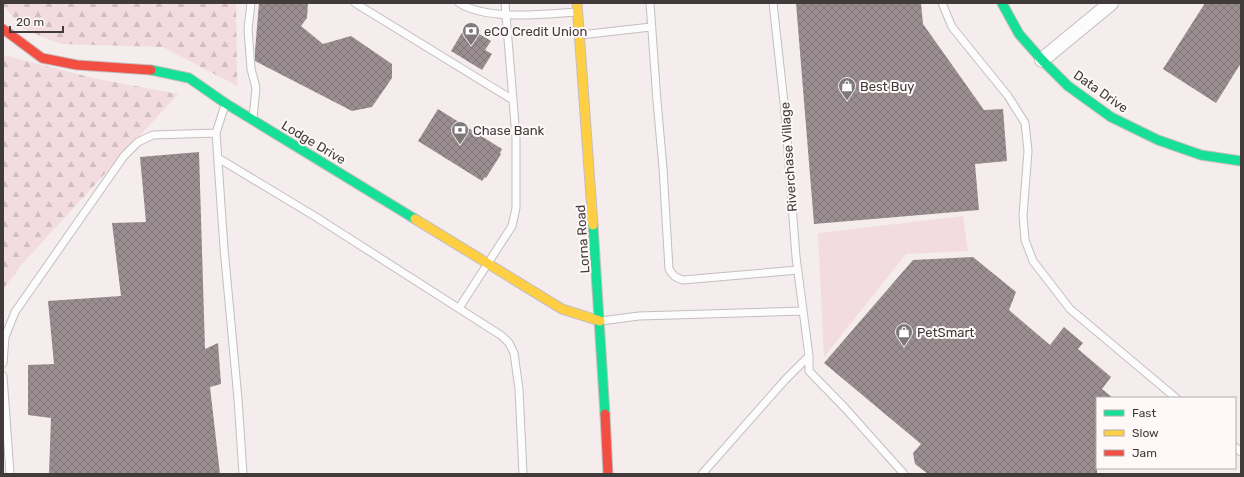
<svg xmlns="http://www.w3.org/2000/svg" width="1244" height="477" viewBox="0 0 1244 477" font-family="Rubik,sans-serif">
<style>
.forest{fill:url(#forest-firs)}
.green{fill:#f3dcdf}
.building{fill:url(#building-cross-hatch)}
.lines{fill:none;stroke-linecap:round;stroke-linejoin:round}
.lane-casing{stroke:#c5bebf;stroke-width:9}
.street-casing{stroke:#c5bebf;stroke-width:16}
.fast-casing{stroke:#c5bebf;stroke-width:11}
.slow-casing{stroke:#c5bebf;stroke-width:11}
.jam-casing{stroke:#c5bebf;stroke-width:11}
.lane{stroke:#fdfcfc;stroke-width:7}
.street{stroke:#fdfcfc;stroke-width:14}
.fast{stroke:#16e098;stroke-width:9}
.slow{stroke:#ffcf43;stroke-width:9}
.jam{stroke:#f24e42;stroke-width:9}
.labels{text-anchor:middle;stroke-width:4;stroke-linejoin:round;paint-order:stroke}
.poi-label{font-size:13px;fill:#403a3b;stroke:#fef8f9;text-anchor:start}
.street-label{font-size:13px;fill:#403a3b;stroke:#fef8f9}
</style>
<defs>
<pattern id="forest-firs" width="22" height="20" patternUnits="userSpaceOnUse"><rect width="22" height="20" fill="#f3dcdf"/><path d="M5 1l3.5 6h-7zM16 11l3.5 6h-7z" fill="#d1bec0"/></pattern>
<pattern id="building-cross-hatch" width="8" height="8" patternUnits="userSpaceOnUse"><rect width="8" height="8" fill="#9b8e91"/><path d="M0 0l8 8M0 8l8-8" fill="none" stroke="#807578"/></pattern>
</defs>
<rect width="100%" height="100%" fill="#f4eced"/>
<path class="forest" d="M3 3H236L237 86 163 47 61 44 23 29 3 5Z
M3 55 93 78 178 94 23 263 3 289Z"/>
<path class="green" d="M963 216 968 251 906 254 824 357 818 233Z"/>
<path class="building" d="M259 3H308L307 18 301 26 323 44 351 36 392 64V78L372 107 352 111 255 61V51Z
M796 3H921L923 24 984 110 1003 109 1007 161 975 164 979 210 814 224Z
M1205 3H1241V63L1216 103 1163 69Z
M466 26 491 41 485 50 492 54 482 70 451 51Z
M438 109 502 149 500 153 501 154 486 178 485 177 482 181 418 141Z
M199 152 205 349 218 343 221 384 210 387 220 474H49L51 418 28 415V365L54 364 48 301 121 296 112 223 146 222 140 157Z
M973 257 1016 292 1009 310 1050 345 1064 327 1083 343 1078 349 1111 377 1102 389 1113 398H1097V474H928L915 464 913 453 921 444 824 363 913 260Z"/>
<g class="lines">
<defs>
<path id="lane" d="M251 3 248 29 251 69 256 88 253 118
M355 3 513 100 516 138V208L512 226 459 308
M459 3C488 21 543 14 576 12
M505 3 513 100
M650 3 657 101 663 168 669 269C673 276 676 278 683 280L798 270
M773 3 785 112 796 257 809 356V371L845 408 904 474
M942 3 952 27 1008 96 1025 123 1028 151 1023 215 1025 240 1033 261 1070 309 1176 398
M580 35 651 27
M225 105 216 133 224 248 238 399 243 474
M218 158 316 217 502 336 509 343 514 353 519 389 523 474
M601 321 639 316 803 311
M3 363 5 337 15 312 124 156 138 142 153 135 216 133
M3 376 10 474
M1235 447 1241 452
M702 474 785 380 809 356"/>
<path id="street" d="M1042 60 1111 3"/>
<path id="fast" d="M1002 3 1019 34 1042 60 1068 86 1111 117 1158 140 1201 155 1241 161
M151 70 189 78 225 103 415 219
M593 225 605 414"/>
<path id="slow" d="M577 3 593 225
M415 219 562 309 600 321"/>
<path id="jam" d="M3 29 42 58 77 65 151 70
M605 414 608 474"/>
</defs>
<use href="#lane" class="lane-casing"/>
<use href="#street" class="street-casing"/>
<use href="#fast" class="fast-casing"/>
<use href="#slow" class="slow-casing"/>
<use href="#jam" class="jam-casing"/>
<use href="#lane" class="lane"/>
<use href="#street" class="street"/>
<use href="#fast" class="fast"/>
<use href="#slow" class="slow"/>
<use href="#jam" class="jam"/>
</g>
<defs>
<symbol id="bank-pin" viewBox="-11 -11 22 30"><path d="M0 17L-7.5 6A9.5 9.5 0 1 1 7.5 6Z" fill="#7f7879" stroke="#fef8f9"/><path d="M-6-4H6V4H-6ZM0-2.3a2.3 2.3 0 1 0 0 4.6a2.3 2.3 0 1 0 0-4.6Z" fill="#fff"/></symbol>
<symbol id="shop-pin" viewBox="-11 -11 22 30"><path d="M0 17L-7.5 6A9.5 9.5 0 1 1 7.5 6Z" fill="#7f7879" stroke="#fef8f9"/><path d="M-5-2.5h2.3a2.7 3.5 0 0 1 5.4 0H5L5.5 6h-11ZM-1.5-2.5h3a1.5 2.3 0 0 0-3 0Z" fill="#fff"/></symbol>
</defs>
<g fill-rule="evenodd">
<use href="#bank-pin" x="461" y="21" width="20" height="27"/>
<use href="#shop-pin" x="837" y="76" width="20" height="27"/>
<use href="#bank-pin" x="450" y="120" width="20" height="27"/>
<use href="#shop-pin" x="894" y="322" width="20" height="27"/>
</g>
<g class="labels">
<g class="poi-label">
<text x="484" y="36">eCO Credit Union</text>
<text x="860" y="91">Best Buy</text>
<text x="473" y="135">Chase Bank</text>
<text x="917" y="337">PetSmart</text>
</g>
<g class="street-label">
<text transform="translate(1101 91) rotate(35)" y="5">Data Drive</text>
<text transform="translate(314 142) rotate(31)" y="5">Lodge Drive</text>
<text transform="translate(788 157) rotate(-94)" y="5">Riverchase Village</text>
<text transform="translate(582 239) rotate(-94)" y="5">Lorna Road</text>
</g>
</g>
<rect width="1244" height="477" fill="none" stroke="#403a3b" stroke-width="8"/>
<rect x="1096" y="397" width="140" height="72" fill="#fef8f9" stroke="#b2acad"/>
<rect x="1104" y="410" width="20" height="6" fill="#16e098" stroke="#b2acad"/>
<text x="1132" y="417" font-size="12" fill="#403a3b">Fast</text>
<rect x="1104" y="430" width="20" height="6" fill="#ffcf43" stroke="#b2acad"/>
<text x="1132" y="437" font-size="12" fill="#403a3b">Slow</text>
<rect x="1104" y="450" width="20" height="6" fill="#f24e42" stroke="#b2acad"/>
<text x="1132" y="457" font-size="12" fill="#403a3b">Jam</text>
<path d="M10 26v6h53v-6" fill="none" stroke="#403a3b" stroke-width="2"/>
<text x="16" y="26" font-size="12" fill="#403a3b" stroke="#fef8f9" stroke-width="3" paint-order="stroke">20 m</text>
</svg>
